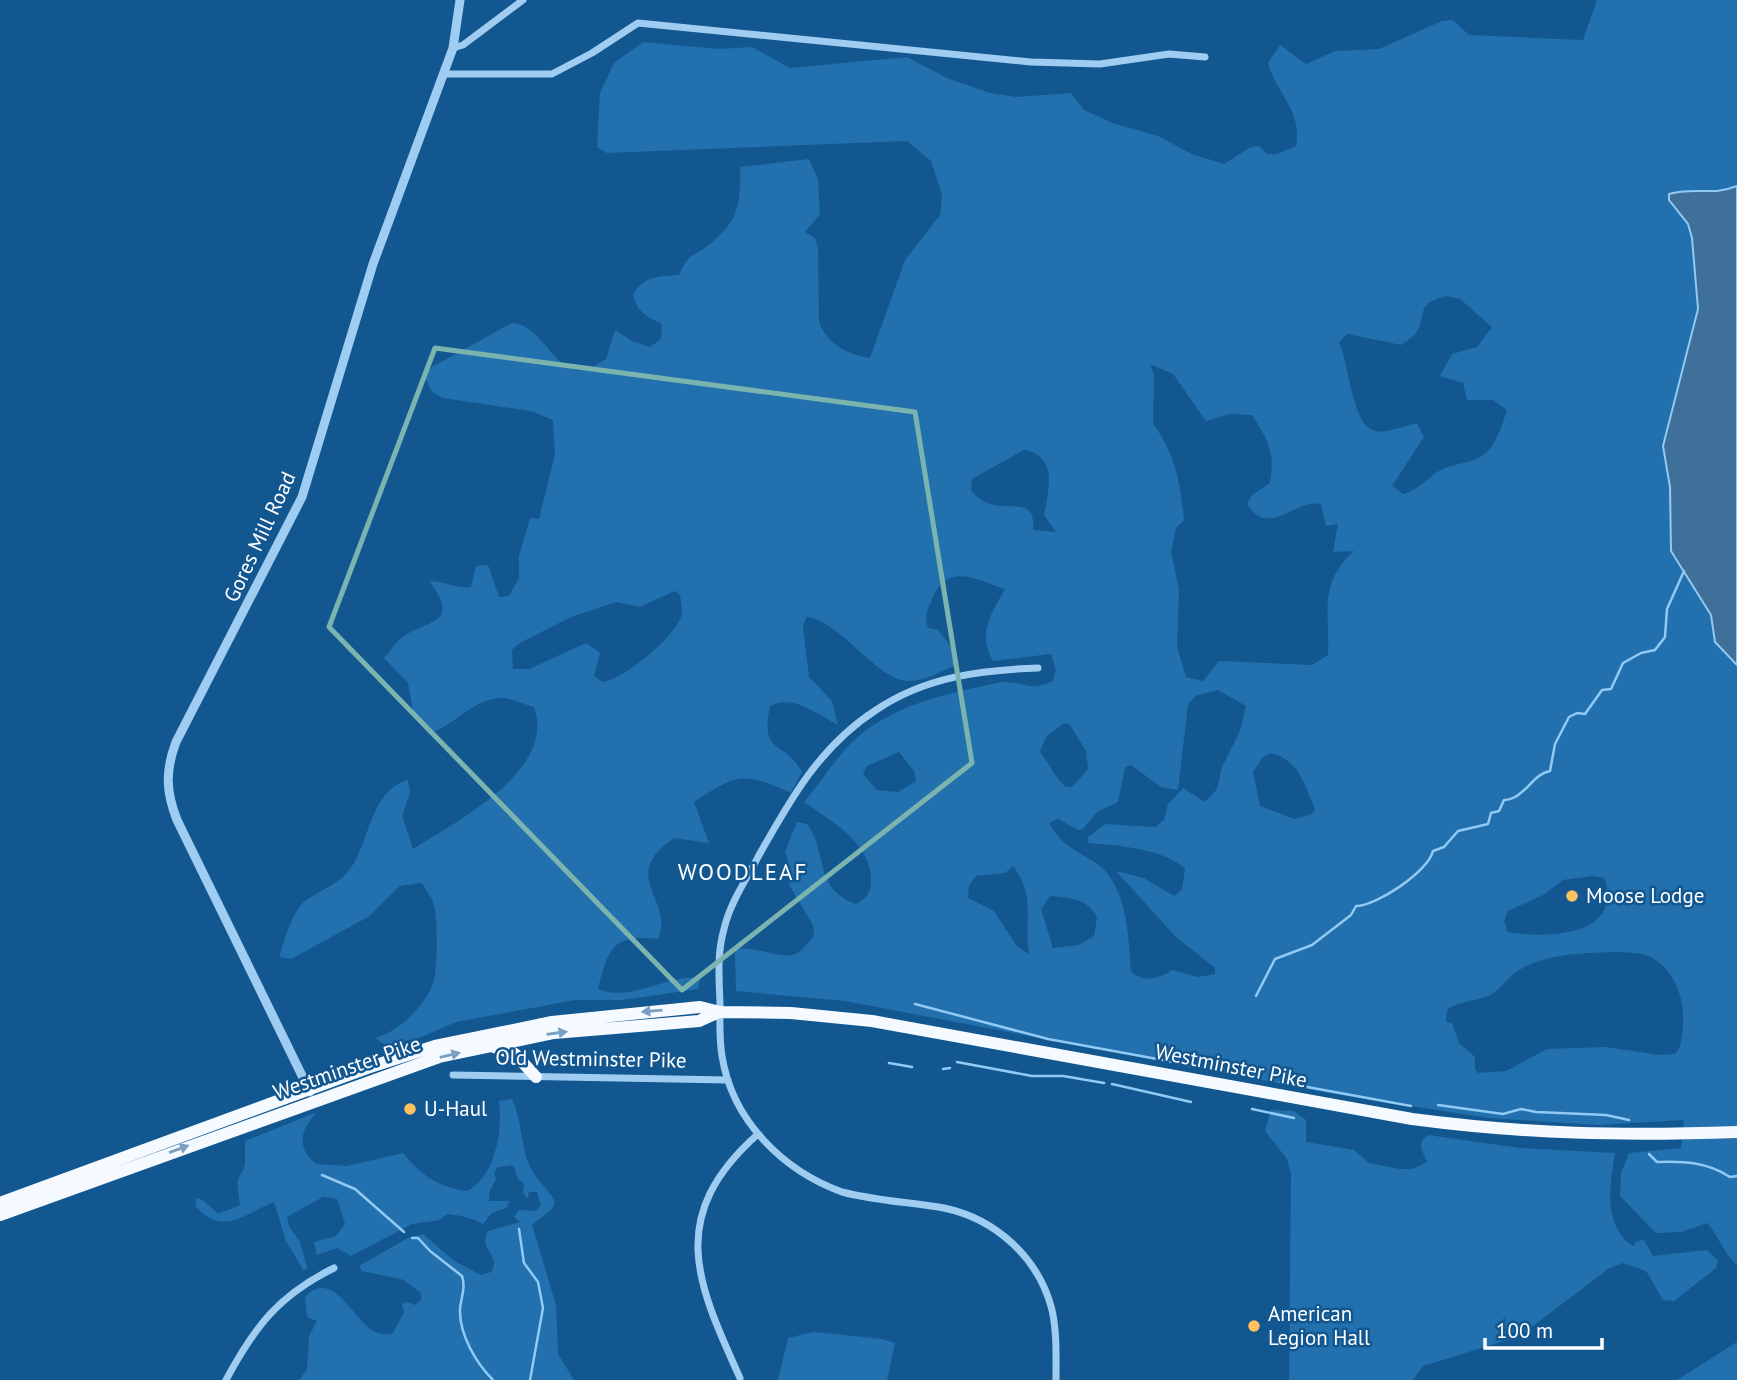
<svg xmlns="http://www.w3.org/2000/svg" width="1737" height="1380" viewBox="0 0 1737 1380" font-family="'PT Sans',sans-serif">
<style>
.green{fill:#2270ad;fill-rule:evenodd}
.water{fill:#3f7099;stroke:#91caf4;stroke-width:2}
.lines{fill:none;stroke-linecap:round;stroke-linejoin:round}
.stream{stroke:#91caf4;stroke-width:2.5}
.minor{stroke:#9fcdf1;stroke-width:7}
.tertiary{stroke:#9fcdf1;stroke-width:9}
.trunk{stroke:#f4faff;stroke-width:12}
.oneway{fill:#78a0c2}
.marked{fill:none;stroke:#7bb4af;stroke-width:5;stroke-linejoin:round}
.poi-dot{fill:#ffc05f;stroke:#135790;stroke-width:2.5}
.labels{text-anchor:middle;stroke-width:5;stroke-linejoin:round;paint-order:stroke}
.street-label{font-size:21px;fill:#fff;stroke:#135790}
.poi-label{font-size:21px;fill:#fff;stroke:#135790;text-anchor:start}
.neighbourhood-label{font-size:23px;letter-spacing:2px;fill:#fff;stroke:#135790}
</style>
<rect width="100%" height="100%" fill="#135790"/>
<path class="green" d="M1597 0H1737V1265C1723 1253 1719 1236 1707 1223L1682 1232 1656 1233 1620 1196 1621 1173 1629 1153 1681 1148 1684 1120 1598 1125 1488 1118 1335 1094 845 1001 736 991 735 950C755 943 779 962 798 953 803 950 809 941 814 936L813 925 789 885 792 874 785 852 797 822 807 824C828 851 813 889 856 904 868 898 871 892 871 878 869 841 831 821 804 802 820 783 834 761 851 743 890 705 946 694 997 683 1021 678 1026 694 1053 681L1056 670 1051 654 993 661C977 633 991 614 1005 589 976 580 949 562 933 597 928 609 924 615 928 628L938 630 956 653 957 665C943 670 925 681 910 681 878 683 841 620 806 617L803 627 809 677 832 701 838 725C817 714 793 694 770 706 760 756 783 738 802 772L791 793C743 771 737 774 694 802L709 843 674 838C617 877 675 899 658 939 612 934 608 949 598 989 632 1003 667 974 700 978L698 989 623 1000H575L456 1022 419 1038 385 1045 375 1038C399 1032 424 1006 433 984 438 971 438 914 433 902 430 895 425 889 422 883L400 886 368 917 291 959 280 957C281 946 294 910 303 903 321 888 340 886 354 863 370 836 372 790 408 780L410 792 402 816 413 849C455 822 557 771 534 707 525 705 512 698 502 698 476 697 453 726 429 734L414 717 408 683 384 658C389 653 393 646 398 641 424 618 464 627 429 581 444 581 456 589 471 587L476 566 488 565 499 597 509 596 519 578V556L530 518 539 519 555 454 553 420 531 411 443 398 432 392 423 372 512 323C543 324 554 376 586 370 593 368 600 362 606 359L615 330 632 341 650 347 661 339 662 324C646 316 637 312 633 295 644 275 658 277 679 275 690 251 691 259 709 245 739 221 741 203 740 167L809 159 818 180 820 214 805 232 815 238 818 249 819 322C827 344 848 355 870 358L905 260 940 215 942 195 931 161 907 141 607 153 597 147 600 93 614 63 643 42 719 49 752 47 790 68 907 57 947 78 990 93 1017 97 1071 93 1084 110 1115 124 1158 136 1192 154 1224 164 1251 147 1259 146 1267 154H1277L1296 146C1303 111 1276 93 1268 63L1280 45 1306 64 1335 51 1379 49 1442 21 1453 20 1469 35 1583 40ZM1446 296 1460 299 1492 327 1477 347 1452 354 1440 376 1463 383 1467 400H1493L1507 410C1500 430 1496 450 1476 459 1464 464 1450 464 1439 471 1426 479 1420 489 1403 494L1392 486 1424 437 1417 423C1406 425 1385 434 1375 431 1352 426 1348 359 1339 342L1347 334 1401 345C1405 342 1412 338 1415 334 1430 314 1412 305 1446 296ZM1150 364 1173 374 1206 421 1229 414 1252 415C1269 442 1275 451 1270 483L1252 495 1247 504C1269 539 1293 499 1321 504L1326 526 1338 524 1333 552 1354 551C1318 583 1330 612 1328 655L1312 665 1219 661 1203 681 1186 677 1177 647 1179 589 1171 552 1176 528 1184 520C1180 483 1176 454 1153 424L1154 374ZM1024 450C1058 456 1049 489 1044 515L1056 532 1033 530C1037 487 994 523 971 490L972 479ZM675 591 680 595C681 602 683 610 681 617 674 637 625 679 603 682L594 676 600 653 586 643 529 669H513L512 650 518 644 571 617 616 602 639 607ZM1218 690 1246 706 1240 731 1222 767 1217 789 1205 802 1183 788 1168 804 1164 820 1155 827 1105 824 1087 838 1089 843C1121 846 1159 848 1185 868L1182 890 1174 896 1144 878 1116 871 1175 936 1215 968V974L1198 977 1172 970C1159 979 1143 983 1131 971 1128 936 1128 882 1093 861 1074 850 1060 843 1049 823L1058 819 1078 830 1083 829 1097 812 1118 802 1125 767 1131 765 1161 787 1178 790 1188 705 1195 696ZM1064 723 1070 725 1086 751 1088 769 1072 787H1066C1053 775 1050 764 1040 752L1046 737ZM899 752 914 771 916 781 898 792 877 790 863 774 867 766ZM1271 753C1299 760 1304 784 1315 809L1312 814 1295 819 1260 806 1253 772 1263 757ZM1013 866C1036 895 1024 923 1029 955L1016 945 994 911 968 898 969 886 976 876 1005 873ZM1593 876 1604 878C1608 885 1607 891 1607 899 1604 939 1537 937 1508 932L1504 921 1508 911 1543 895 1563 880ZM1050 896C1069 898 1089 898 1097 918L1094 936 1079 945 1053 948 1041 909ZM1618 952C1628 953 1642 952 1651 957 1678 972 1687 1006 1682 1034 1681 1041 1681 1048 1675 1054L1659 1055 1606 1047 1547 1049 1506 1071 1478 1073 1475 1069V1057L1459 1043 1452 1023 1446 1022 1447 1010C1459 1000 1477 1002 1492 994 1502 988 1507 978 1516 972 1544 953 1586 953 1618 952Z
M512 1099C521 1119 521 1140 527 1160 533 1178 547 1186 555 1202L551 1210 532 1225 556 1305 558 1354 574 1380H299L307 1369 309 1336 317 1321 307 1317 305 1297C341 1261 358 1347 393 1333L404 1312 402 1304 408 1302 415 1305 421 1300V1293L404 1280 362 1271 359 1266 408 1238 423 1234 454 1261 481 1275 491 1272C502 1254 477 1250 488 1231L520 1222 514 1217 519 1210 535 1211 541 1206 537 1192H529L527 1199 523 1192 524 1184 518 1179 513 1165 498 1167 494 1173 496 1179 489 1193V1201H510L506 1208 492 1213 483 1224C473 1218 459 1215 447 1214L440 1220 412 1224 351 1256 337 1248 317 1255 314 1242 336 1236 345 1224 337 1199 323 1197 287 1217 289 1226 300 1242 307 1267 304 1271 286 1241 274 1202C242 1215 224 1236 196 1207V1198L203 1200 218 1214 240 1205 237 1182 245 1165V1141L317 1112C301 1129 295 1148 317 1164L347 1166 403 1153C421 1176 439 1187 467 1191 496 1176 503 1129 499 1101Z
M1271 1110 1294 1111 1306 1120V1142L1354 1150 1369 1163 1400 1169H1413L1427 1162 1421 1148 1422 1140 1428 1135 1520 1148 1615 1153C1610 1184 1602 1225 1633 1246L1637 1241 1644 1240 1653 1256 1707 1250 1718 1261 1716 1268 1674 1301 1663 1300 1646 1271 1623 1263 1608 1269 1520 1336 1423 1366 1413 1380H1289L1291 1173 1287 1159 1265 1131Z
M813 1332 882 1339 895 1343 887 1380H778L788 1338Z
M1737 1342V1380H1677Z"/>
<path class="water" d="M1737 186V665L1715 642 1711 615 1671 551 1670 487 1663 446 1698 309 1692 238 1688 224 1669 200V194C1692 187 1714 196 1737 186Z"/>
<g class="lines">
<path class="stream" d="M1256 996 1275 959 1312 945 1351 915 1356 906C1376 906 1428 872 1433 851L1444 847 1458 831 1488 824 1491 813 1499 811 1504 800C1525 799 1532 774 1550 771L1555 744 1569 717 1577 713 1585 714 1602 690 1611 689 1623 663 1641 653 1655 650 1665 637 1667 609 1684 571
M915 1004 1048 1039 1239 1074
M957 1062 1032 1076H1063L1104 1083
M889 1063 912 1067
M943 1069 950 1068
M1280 1082 1411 1106
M1112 1084 1191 1102
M1438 1105 1503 1114 1521 1109 1536 1112 1606 1115 1629 1120
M1252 1109 1294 1118
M1649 1154 1657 1162C1684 1161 1707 1162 1730 1177L1737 1176
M322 1175 355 1189 404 1232
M519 1229 524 1263 538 1282 543 1308 530 1380
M412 1238H418L430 1251 462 1276C466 1287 461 1298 460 1309 459 1334 476 1363 493 1380"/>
<path class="minor" d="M453 48 463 45 523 0
M444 74H552L592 53 638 23 1031 62 1100 64 1169 54 1205 57
M1038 668C980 670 925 677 876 710 819 747 790 800 758 857 746 880 730 903 724 929 717 953 719 978 720 1003 720 1020 719 1039 722 1056 732 1120 782 1170 842 1192 876 1201 910 1202 944 1208 996 1219 1039 1258 1052 1310 1057 1332 1056 1357 1056 1380
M453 1075 728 1080
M740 1378C696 1281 666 1216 758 1134
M226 1380C255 1326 279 1295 334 1268"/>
<path class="tertiary" d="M310 1092 177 820C166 792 165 771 176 742L302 497 373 264 453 48 460 0"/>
<path class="trunk" d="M494 1047 515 1054 536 1077
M0 1203 367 1068 435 1046 552 1022 700 1007 720 1012 791 1013 872 1021 1412 1119C1526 1134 1623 1136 1737 1132
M0 1215 439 1057 554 1033 699 1021 719 1012"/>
</g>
<defs><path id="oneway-solid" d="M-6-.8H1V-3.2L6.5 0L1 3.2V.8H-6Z" transform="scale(1.75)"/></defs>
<g class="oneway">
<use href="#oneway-solid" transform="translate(652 1011) rotate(175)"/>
<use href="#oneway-solid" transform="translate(557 1033) rotate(-8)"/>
<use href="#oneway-solid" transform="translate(450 1055) rotate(-13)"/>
<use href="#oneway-solid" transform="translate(179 1149) rotate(-20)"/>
</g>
<path class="marked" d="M435 348 915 412 972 763 682 990 329 627Z"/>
<g class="poi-dot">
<circle cx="1572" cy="896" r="7"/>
<circle cx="410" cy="1109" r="7"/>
<circle cx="1254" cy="1326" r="7"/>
</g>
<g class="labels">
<g class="street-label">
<text transform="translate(260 537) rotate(-65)" y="7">Gores Mill Road</text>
<text transform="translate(591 1059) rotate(1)" y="7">Old Westminster Pike</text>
<text transform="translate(1231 1066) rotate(11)" y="7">Westminster Pike</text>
<text transform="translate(347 1068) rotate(-19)" y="7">Westminster Pike</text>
</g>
<g class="poi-label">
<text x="1586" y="903">Moose Lodge</text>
<text x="424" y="1116">U-Haul</text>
<text x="1268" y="1321">American<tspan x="1268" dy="24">Legion Hall</tspan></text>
</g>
<g class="neighbourhood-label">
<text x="743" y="880">WOODLEAF</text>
</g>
</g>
<path d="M1485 1338v10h117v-10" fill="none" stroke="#ffffff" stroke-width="3.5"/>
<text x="1496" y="1338" font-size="21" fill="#ffffff" stroke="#135790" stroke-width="5" paint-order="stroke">100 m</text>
</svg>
